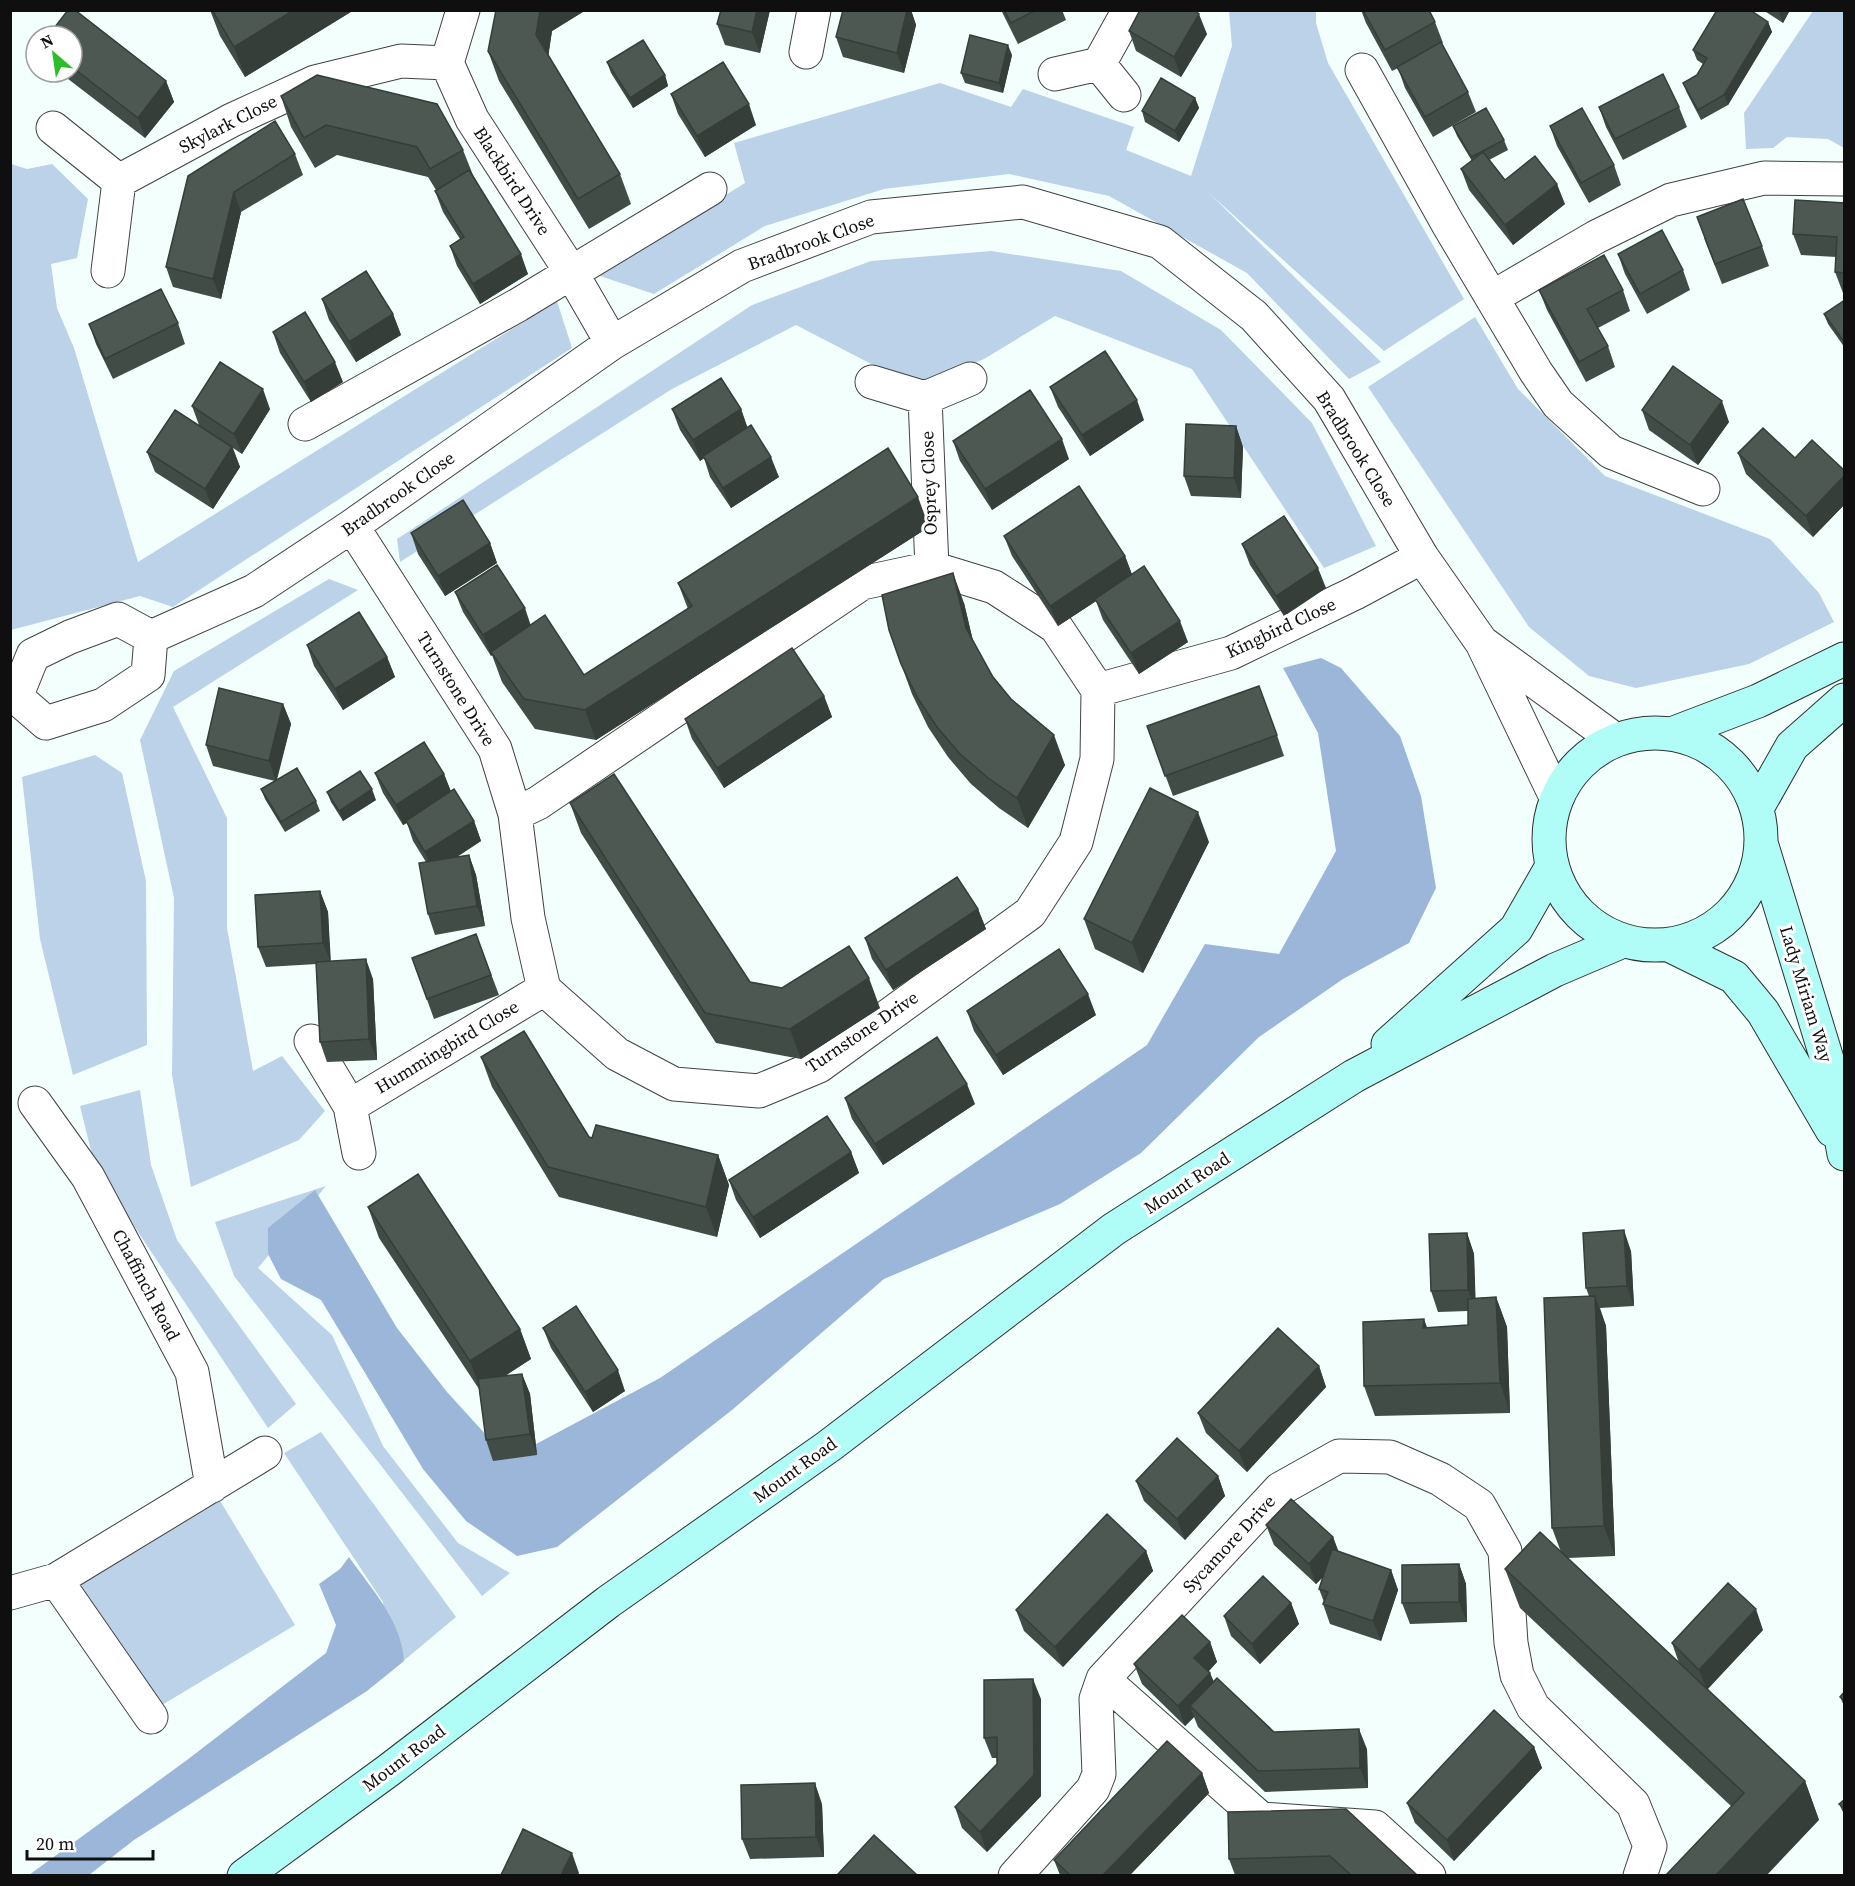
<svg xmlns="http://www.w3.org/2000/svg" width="1855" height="1886" viewBox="0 0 1855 1886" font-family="'Source Serif 4',serif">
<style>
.green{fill:#bcd2e9}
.forest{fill:#9bb6d9}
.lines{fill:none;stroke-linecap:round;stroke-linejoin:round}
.street-casing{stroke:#424242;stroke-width:35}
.secondary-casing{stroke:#313131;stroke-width:35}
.street{stroke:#fff;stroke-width:33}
.secondary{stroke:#affdf6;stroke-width:33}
.wall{fill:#414c46}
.shaded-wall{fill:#353e39}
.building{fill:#4c5851;stroke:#353e39;stroke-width:1.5}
.labels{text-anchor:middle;stroke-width:6;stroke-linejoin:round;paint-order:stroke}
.street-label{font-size:18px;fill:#0f0f0f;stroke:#fff}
</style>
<rect width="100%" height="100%" fill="#f2fffc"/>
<path class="green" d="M1316 10V23L1328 63 1464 299 1384 351 1209 193 1381 362 1349 379 1247 273 1109 196 1009 174 884 189 765 226 654 294 597 275 745 183 734 143 940 83 1011 107 1023 89 1134 127 1126 150 1191 176 1232 46 1229 11Z
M1813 11H1844V148L1828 139 1787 137 1773 148 1746 149 1744 113Z
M11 164 27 169 52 164 88 199 77 258 51 264 57 308 74 348 138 562 557 301 572 348 173 607 140 596 11 630Z
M991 251 1121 271 1221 330 1312 423 1376 546 1324 568 1192 369 1055 316 984 359 927 383 877 367 796 325 672 389 400 562 397 539 752 305 871 261Z
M1475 317 1518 389 1605 476 1770 539 1819 593 1834 622 1749 664 1636 688 1589 676 1529 627 1368 387Z
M329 579 358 590 173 707 227 818V928L253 1071 282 1056 325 1111 299 1140 191 1187 172 1075 174 898 140 740 174 671Z
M95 755 122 773 146 881 147 1045 73 1075 40 939 22 777Z
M140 1090 151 1165 177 1240 296 1404 268 1428 95 1167 80 1106Z
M326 1186 258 1268 332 1335 383 1446 458 1543 510 1573 482 1596 234 1276 215 1222Z
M321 1432 456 1617 389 1673 383 1602 284 1453Z
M219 1499 295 1625 152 1711 76 1585Z"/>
<path class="forest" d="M1321 658 1341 668 1400 736 1421 796 1436 888 1409 943 1343 979 1259 1037 1141 1153 1060 1204 884 1279 732 1410 557 1547 517 1556 466 1521 423 1469 321 1300 281 1279 268 1254V1228L315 1190 397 1328 447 1392 508 1459 660 1378 1147 1045 1205 944 1279 954 1336 851 1318 733 1283 668Z
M349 1557C372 1590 401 1620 404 1661L367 1691 134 1840 89 1875H29L187 1760 326 1653 336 1625 319 1584 340 1569Z"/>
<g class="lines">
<defs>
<path id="street" d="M463 10 447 63 472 119 571 272 612 343
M806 52 814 10
M1099 64 1129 10
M1362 70 1448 224 1536 372 1558 404 1611 452 1703 489
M1055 74 1099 64 1124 95
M53 128 119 181 108 271
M119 181 232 120 315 82 401 61 447 63
M1493 297 1596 237 1671 200 1764 178 1844 179
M872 382 925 398 970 379
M925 398 932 568
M305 424 518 305 710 189
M352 526 495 749 515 814 528 918 544 989 617 1054 674 1084 759 1091 819 1066 1030 913 1076 842 1097 759 1098 690 1056 627 994 587 932 568 862 583 538 803 515 814
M151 637 254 591 352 526 612 343 742 266 871 217 1023 202 1160 242 1254 316 1329 399 1422 557 1482 643 1556 797
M1484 644 1614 739
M1098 690 1231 653 1355 593 1422 557
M16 697 46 723 103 705 148 675 151 637
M16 697 33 655 70 637 118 619 151 637
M311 1041 350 1106 359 1153
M35 1103 88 1177 192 1372 212 1486
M350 1106 544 989
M56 1580 151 1717
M10 1593 56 1580 265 1453
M1103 1679 1261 1819 1375 1827 1429 1876
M1015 1876 1093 1789 1099 1774 1096 1699 1103 1679 1280 1489 1339 1456 1390 1457 1440 1479 1479 1505 1505 1551 1511 1643 1517 1675 1533 1707 1633 1804 1650 1846 1640 1876"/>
<path id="secondary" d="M1549 839a106 106 0 1 1 212 0a106 106 0 1 1-212 0Z
M1674 733 1758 701 1844 659
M1757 808 1792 746 1844 700
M1762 846 1827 1059 1844 1154
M1669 945 1734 977 1763 1012 1832 1130
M1388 1044 1516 929 1551 868
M244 1876 389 1770 608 1602 829 1446 1114 1229 1354 1076 1555 970 1623 941"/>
</defs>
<use href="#street" class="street-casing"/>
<use href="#secondary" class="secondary-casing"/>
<use href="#street" class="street"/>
<use href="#secondary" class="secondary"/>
</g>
<path class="wall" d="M210 10H354L245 77 220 36Z
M496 10H586L552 31 548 56 620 174 631 204 589 229 499 81 488 51Z
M770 10 760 53 725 45 717 24Z
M843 10H911L916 25 904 73 843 57 836 37Z
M1001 10H1062L1066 20 1018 44Z
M1361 10H1429L1435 22 1443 43H1441L1468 92 1476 112 1433 137 1405 88 1398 68 1392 71 1366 23Z
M1763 10H1790L1783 23Z
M1768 22 1772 32 1728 105 1701 120 1687 93 1683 83 1697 75 1703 64 1697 60 1693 50Z
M1129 31 1207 34 1181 77 1136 51Z
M72 36 166 81 174 102 145 138 59 72H72Z
M1012 55 1003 93 965 83 961 73Z
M607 62 665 75 668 86 633 108 611 73Z
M671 94 756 125 705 157 678 114Z
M281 96 463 150 473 175 528 274 480 304 457 266 450 246 460 239 443 212 435 191 436 190 428 177 337 155 315 168 291 127Z
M1195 98 1199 108 1179 142 1145 122 1142 111Z
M1599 107H1679L1687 127 1623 160 1606 127Z
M1453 126 1504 140 1508 150 1489 160 1505 180 1565 204 1513 245 1469 190 1461 169 1472 161 1457 136Z
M1550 126 1614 165 1621 185 1589 203 1557 146Z
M295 154 303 175 241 212 221 299 173 287 166 267 188 176Z
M1845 203V293H1843L1835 272 1836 257 1801 255 1793 234Z
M1704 238 1762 246 1769 266 1722 284Z
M1618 254 1683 270 1690 290 1647 314 1625 274Z
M1539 290H1623L1630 311 1598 328 1608 346 1615 367 1586 382 1547 310Z
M322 299 393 314 401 335 356 362 329 320Z
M1845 300V348L1828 324 1824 314Z
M178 323 185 344 113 379 96 344 89 324Z
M273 332 343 382 311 402 280 353Z
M1050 387 1144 420 1090 456 1058 407Z
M192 406 270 409 242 454 233 448 240 467 213 509 155 472 147 452 199 425Z
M672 409H741L747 427 779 477 731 508 710 477 704 458 700 461 680 430Z
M1642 410 1729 422 1698 465 1649 430Z
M1236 426 1243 447 1241 498 1191 496 1184 476Z
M953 441 1069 459 992 510 960 461Z
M1738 453 1795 458 1845 471V504L1813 537 1746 474Z
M929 527 596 740 535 729 502 682 492 655 491 656 463 612 455 592 531 625 584 675 688 609 678 583Z
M411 533 490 543 497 563 445 596 418 554Z
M1004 536 1125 556 1132 575 1188 642 1139 674 1103 620 1096 601 1058 626 1012 556Z
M1242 544 1326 588 1284 616 1250 565Z
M964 603 973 641 993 677 1065 765 1028 828 999 808 971 784 948 757 928 727 912 694 901 664Z
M307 645 387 657 395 677 343 710 314 666Z
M824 696 832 717 724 788 692 739 685 719Z
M283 704 291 724 277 780 316 801 320 811 285 832 265 799 261 789 275 781 213 766 206 745Z
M1147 726 1277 735 1284 756 1173 796Z
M375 773 444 774 451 792 474 821 481 841 457 857 469 855 476 875 485 926 435 935 428 914 426 862 413 841 407 823 403 825 383 793Z
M327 792 376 800 343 821 331 802Z
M570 803 750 982 880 1008 801 1059 716 1043 581 833Z
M1209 842 1143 973 1095 949 1084 919Z
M320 891 328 912 330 961 373 979 377 1060 327 1062 320 1042 317 964 266 967 258 947Z
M978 909 986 929 893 990 872 959 865 938Z
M476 934 499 995 434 1019 412 958Z
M967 1011 1096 1015 1003 1075 974 1031Z
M481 1057 589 1137 718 1155 729 1185 717 1237 559 1197 492 1087Z
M845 1098 975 1104 883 1165 852 1119Z
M851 1152 859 1173 760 1238 736 1200 729 1180Z
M368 1207 520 1329 531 1359 505 1376 522 1374 530 1394 537 1455 493 1461 486 1440 479 1389 379 1238Z
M1467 1233 1474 1254 1475 1298 1496 1297 1507 1327 1510 1413 1375 1416 1364 1386 1427 1328 1468 1325V1311L1438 1312 1431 1291Z
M1631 1251 1634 1306 1600 1308 1606 1326 1615 1556 1568 1558 1679 1663 1672 1643 1763 1630 1707 1689 1805 1781 1819 1820 1731 1806 1520 1608 1505 1569 1561 1552 1552 1528 1589 1296 1586 1288Z
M543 1328 625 1391 593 1412 551 1348Z
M1319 1366 1326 1387 1247 1472 1206 1433 1198 1413Z
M1218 1476 1225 1496 1185 1540 1144 1501 1136 1481Z
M1266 1525 1333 1537 1338 1551 1391 1570 1398 1590 1381 1641 1330 1624 1323 1604 1324 1602 1319 1589 1323 1577 1316 1584 1274 1545Z
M1146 1551 1153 1571 1063 1667 1024 1631 1016 1610Z
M1459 1564 1466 1584 1467 1622 1410 1624 1402 1603Z
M1291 1603 1299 1624 1260 1664 1231 1636 1224 1616Z
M1210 1642 1217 1662 1209 1671 1210 1673 1214 1682 1274 1732 1367 1749 1368 1788 1265 1792 1198 1727 1194 1717 1185 1726 1142 1684 1134 1664Z
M1845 1691V1708L1840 1697Z
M1041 1699V1796L987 1852 962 1828 955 1807 997 1764V1758H992L984 1738Z
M1534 1747 1542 1768 1454 1861 1415 1823 1407 1803Z
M1202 1773 1209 1793 1130 1875H1060L1054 1860Z
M1845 1799V1816L1839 1804Z
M822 1804 824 1857 750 1859 742 1839Z
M1228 1812 1417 1875H1235L1229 1859Z"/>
<path class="shaded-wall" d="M294 10H354L245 77 234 47Z
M540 10H586L552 31 547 65 536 35Z
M757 10H770L760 53 752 32Z
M907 10H911L916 25 904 73 897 53Z
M1780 10H1790L1783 23 1779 12Z
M1199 14 1207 34 1181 77 1174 57Z
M1768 22 1772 32 1728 105 1724 95Z
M1008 45 1012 55 1003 93 999 83Z
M665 75 668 86 633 108 630 98Z
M166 81 174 102 145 138 138 118Z
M1195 98 1199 108 1179 142 1175 131Z
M749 104 756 125 705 157 697 136Z
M1557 184 1565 204 1513 245 1505 225Z
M234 192 241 212 221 299 213 279Z
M521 254 528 274 480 304 473 284Z
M393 314 401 335 356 362 349 342Z
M335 362 343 382 311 402 304 382Z
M263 389 270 409 242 454 234 434Z
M1137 400 1144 420 1090 456 1082 435Z
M1722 401 1729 422 1698 465 1690 445Z
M741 409 748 429 700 461 693 440Z
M1236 426 1243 447 1241 498 1234 478Z
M1062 439 1069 459 992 510 985 489Z
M232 447 240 467 213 509 205 489Z
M771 457 779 477 731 508 723 488Z
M1845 475V504L1813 537 1806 516Z
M918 497 929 527 596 740 585 710Z
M490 543 497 563 445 596 438 576Z
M1125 556 1133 577 1058 626 1050 606Z
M1318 568 1326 588 1284 616 1276 596Z
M953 573 964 603 977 658 966 628Z
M525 608 532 629 491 652 492 655 491 656 483 635Z
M1180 621 1188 642 1139 674 1131 653Z
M387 657 395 677 343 710 335 689Z
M824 696 832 717 724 788 717 768Z
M283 704 291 724 276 781 269 761Z
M1054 735 1065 765 1028 828 1017 798Z
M444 774 452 794 403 825 396 805Z
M372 789 376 800 343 821 339 811Z
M1198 812 1209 842 1143 973 1132 943Z
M474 821 481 841 433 872 425 852Z
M469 855 476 875 485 926 477 906Z
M320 891 328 912 331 963 323 943Z
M978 909 986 929 893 990 886 970Z
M366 959 373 979 377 1060 369 1039Z
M869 978 880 1008 801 1059 790 1029Z
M1088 994 1096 1015 1003 1075 996 1055Z
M967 1084 975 1104 883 1165 875 1144Z
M851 1152 859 1173 760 1238 753 1217Z
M718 1155 729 1185 717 1237 706 1207Z
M1624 1230 1631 1251 1634 1306 1627 1286Z
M1467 1233 1474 1254 1476 1310 1468 1290Z
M1595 1296 1606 1326 1615 1556 1604 1526Z
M1496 1297 1507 1327 1510 1413 1500 1383Z
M1424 1319 1435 1349 1423 1328Z
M520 1329 531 1359 481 1391 470 1361Z
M1319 1366 1326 1387 1247 1472 1239 1451Z
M618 1370 625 1391 593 1412 585 1392Z
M522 1374 530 1394 537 1455 530 1434Z
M1218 1476 1225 1496 1185 1540 1177 1519Z
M1333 1537 1341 1558 1316 1584 1309 1564Z
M1146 1551 1153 1571 1063 1667 1055 1647Z
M1459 1564 1466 1584 1467 1622 1459 1602Z
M1391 1570 1398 1590 1381 1641 1373 1621Z
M1291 1603 1299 1624 1260 1664 1252 1644Z
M1756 1609 1763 1630 1707 1690 1699 1670Z
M1210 1642 1217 1662 1202 1678 1194 1658Z
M1210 1673 1218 1693 1190 1706 1194 1717 1185 1726 1178 1706Z
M1033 1679 1041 1699V1796L987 1852 980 1832Z
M1359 1729 1367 1749 1368 1788 1360 1768Z
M1534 1747 1542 1768 1454 1861 1447 1840Z
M1202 1773 1209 1793 1130 1875H1103Z
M1805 1781 1819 1820 1767 1875H1716Z
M815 1783 822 1804 824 1857 816 1837Z
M572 1853 579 1873 578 1875H561Z"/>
<path class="building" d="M68 10H75L166 81 138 118 72 67V36H48Z
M212 10H294L234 47Z
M496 10H540L536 35 620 174 578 199 488 51Z
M721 10H757L752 32 717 24Z
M843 10H907L897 53 836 37Z
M1004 10H1036L1011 23Z
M1140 10H1194L1199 14 1174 57 1129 31Z
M1363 10H1429L1435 22 1385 50Z
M1717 10H1750L1768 22 1724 95 1698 110 1683 83 1697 75 1707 58 1693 50Z
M970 35 1008 45 999 83 961 73Z
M643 40 665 75 630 98 607 62Z
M1441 42 1468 92 1425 117 1397 67Z
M723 62 749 104 697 136 671 94Z
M1663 74 1679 107 1615 139 1599 107Z
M317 75 437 104 463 150 430 169 417 147 326 125 304 138 281 96Z
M1161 78 1195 98 1175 131 1142 111Z
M1486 108 1504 140 1471 157 1453 126Z
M1582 108 1614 165 1581 183 1550 126Z
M275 121 295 154 234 192 213 279 166 267 188 176Z
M1483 152 1505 180 1535 156 1557 184 1505 225 1461 169Z
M469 170 521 254 473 284 450 246 464 237 435 191Z
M1743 199 1762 246 1715 264 1697 217Z
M1795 200 1845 203V273L1835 272 1837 237 1793 234Z
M1662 230 1683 270 1640 294 1618 254Z
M1604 255 1623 290 1587 309 1608 346 1579 362 1539 290Z
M366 271 393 314 349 342 322 299Z
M161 289 178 323 105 359 89 324Z
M1845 300V343L1824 314Z
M305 312 335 362 304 382 273 332Z
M1105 351 1137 400 1082 435 1050 387Z
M220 362 263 389 234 434 192 406Z
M1673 366 1722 401 1690 445 1642 410Z
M721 378 741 409 693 440 672 409Z
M1030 390 1062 439 985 489 953 441Z
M175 410 232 447 205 489 147 452Z
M1186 424 1236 426 1234 478 1184 476Z
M751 425 771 457 723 488 703 456Z
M1763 428 1795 458 1812 440 1845 471V475L1806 516 1738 453Z
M888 448 918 497 585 710 524 699 491 652 545 615 584 675 692 606 678 583Z
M1079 486 1125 556 1050 606 1004 536Z
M463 500 490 543 438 576 411 533Z
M1284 516 1318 568 1276 596 1242 544Z
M497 565 525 608 483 635 455 592Z
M1144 566 1180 621 1131 653 1095 599Z
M953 573 966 628 993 677 1011 699 1054 735 1017 798 988 778 960 754 937 727 917 697 901 664 889 630 882 595Z
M359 612 387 657 335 689 307 645Z
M792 648 824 696 717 768 685 719Z
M1259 686 1277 735 1165 776 1147 726Z
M219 688 283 704 269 761 206 745Z
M424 742 444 774 396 805 375 773Z
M297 768 316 801 281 822 261 789Z
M360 771 372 789 339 811 327 792Z
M614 774 750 982 782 988 849 946 869 978 790 1029 705 1013 570 803Z
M1150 788 1198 812 1132 943 1084 919Z
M454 789 474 821 425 852 406 821Z
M469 855 477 906 428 914 419 863Z
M957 877 978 909 886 970 865 938Z
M320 891 323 943 258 947 255 895Z
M476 934 491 975 427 999 412 958Z
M1059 949 1088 994 996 1055 967 1011Z
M366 959 369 1039 320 1042 316 962Z
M524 1031 589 1137 592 1138 596 1125 718 1155 706 1207 548 1167 481 1057Z
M937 1037 967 1084 875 1144 845 1098Z
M827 1116 851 1152 753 1217 729 1180Z
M418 1174 520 1329 470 1361 368 1207Z
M1624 1230 1627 1286 1586 1288 1583 1233Z
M1467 1233 1468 1290 1431 1291 1429 1234Z
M1595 1296 1604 1526 1552 1528 1544 1298Z
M1496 1297 1500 1383 1364 1386 1363 1322 1424 1319 1423 1328 1468 1325V1299Z
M576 1306 618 1370 585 1392 543 1328Z
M1278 1328 1319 1366 1239 1451 1198 1413Z
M522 1374 530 1434 486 1440 478 1379Z
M1177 1438 1218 1476 1177 1519 1136 1481Z
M1291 1499 1333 1537 1309 1564 1266 1525Z
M1107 1514 1146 1551 1055 1647 1016 1610Z
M1540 1532 1805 1781 1716 1875H1666L1744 1793 1505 1569Z
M1332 1549 1391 1570 1373 1621 1323 1604 1328 1592 1319 1589Z
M1459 1564V1602L1402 1603V1565Z
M1263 1576 1291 1603 1252 1644 1224 1616Z
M1728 1583 1756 1609 1699 1670 1672 1643Z
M1182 1615 1210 1642 1194 1658 1210 1673 1178 1706 1134 1664Z
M1217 1678 1274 1732 1359 1729 1360 1768 1258 1771 1190 1706Z
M1033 1679 1034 1775 980 1832 955 1807 997 1764V1737L984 1738V1680Z
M1845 1691V1701L1840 1697Z
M1494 1710 1534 1747 1447 1840 1407 1803Z
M1167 1741 1202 1773 1103 1875H1070L1054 1860Z
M815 1783 816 1837 742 1839 741 1785Z
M1845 1799V1809L1839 1804Z
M1346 1809 1417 1875H1351L1330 1856 1229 1859 1228 1812Z
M523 1829 572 1853 561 1875H501Z
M874 1835 917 1875H840L838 1874Z"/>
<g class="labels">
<g class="street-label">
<text transform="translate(228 124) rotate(-27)" y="6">Skylark Close</text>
<text transform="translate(512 181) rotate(57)" y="6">Blackbird Drive</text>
<text transform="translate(811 242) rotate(-20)" y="6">Bradbrook Close</text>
<text transform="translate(1356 449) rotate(58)" y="6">Bradbrook Close</text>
<text transform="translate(929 483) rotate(-92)" y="6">Osprey Close</text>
<text transform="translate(398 494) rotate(-35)" y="6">Bradbrook Close</text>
<text transform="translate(1281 628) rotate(-25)" y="6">Kingbird Close</text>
<text transform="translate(456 689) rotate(58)" y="6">Turnstone Drive</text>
<text transform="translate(1806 994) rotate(73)" y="6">Lady Miriam Way</text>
<text transform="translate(862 1032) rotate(-34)" y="6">Turnstone Drive</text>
<text transform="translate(447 1047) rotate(-31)" y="6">Hummingbird Close</text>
<text transform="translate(1187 1183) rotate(-33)" y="6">Mount Road</text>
<text transform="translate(146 1285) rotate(62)" y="6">Chaffinch Road</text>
<text transform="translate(795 1470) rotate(-36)" y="6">Mount Road</text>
<text transform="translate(1229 1544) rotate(-47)" y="6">Sycamore Drive</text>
<text transform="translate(404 1758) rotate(-37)" y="6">Mount Road</text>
</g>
</g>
<rect width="1855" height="1886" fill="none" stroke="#0f0f0f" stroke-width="24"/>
<g transform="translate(54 54) rotate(331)"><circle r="28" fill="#ffffff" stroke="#9f9f9f" stroke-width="1.5"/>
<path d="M0-4.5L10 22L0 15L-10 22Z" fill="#2dbd2a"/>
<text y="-9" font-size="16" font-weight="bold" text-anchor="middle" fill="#0f0f0f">N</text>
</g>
<path d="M27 1850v9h126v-9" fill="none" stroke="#0f0f0f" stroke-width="3"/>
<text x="36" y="1850" font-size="18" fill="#0f0f0f" stroke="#ffffff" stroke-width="4.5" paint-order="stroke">20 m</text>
</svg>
